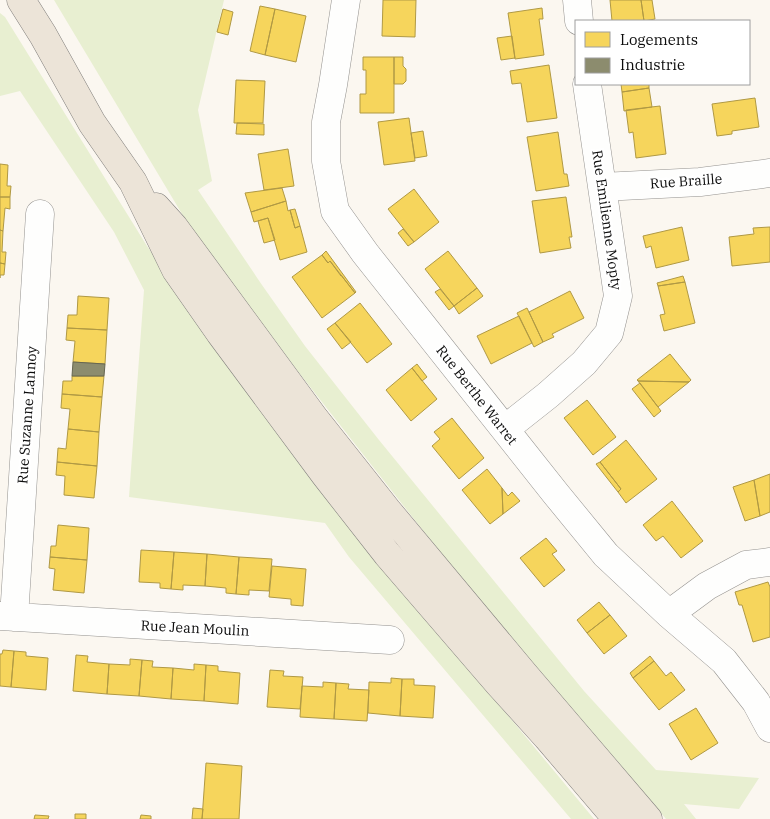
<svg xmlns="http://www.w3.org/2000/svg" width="770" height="819" viewBox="0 0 770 819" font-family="'IBM Plex Serif',serif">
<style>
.grass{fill:#e8efd1}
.homes{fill:#f6d55c;stroke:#b09944}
.industry{fill:#8c8c6e;stroke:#666651}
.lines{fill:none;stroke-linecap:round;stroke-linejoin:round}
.minor-casing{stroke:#94928f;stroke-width:29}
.major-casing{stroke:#817f7c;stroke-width:29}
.minor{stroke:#fefefd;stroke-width:28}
.major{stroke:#ece4d8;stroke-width:28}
.labels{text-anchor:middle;stroke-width:5;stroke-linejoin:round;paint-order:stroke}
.street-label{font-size:14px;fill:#0c0c0c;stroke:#fff}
</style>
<rect width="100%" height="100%" fill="#fbf7f0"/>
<path class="grass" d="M54 0H224L198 110 212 181 198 190 262 285 305 346 379 440 584 691 656 770 759 778 739 809 684 804 696 819H666L454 570 296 369 185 219Z
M0 13 5 17 147 246 222 354 417 606 594 819H571L349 557 325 523 129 497 144 290 114 232 20 91 0 96Z"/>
<path class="homes" d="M383 0H416L415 37 382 36Z
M610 0H641L644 21H612Z
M641 0H652L655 19 644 21Z
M260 6 275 9 265 55 250 51Z
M542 8 543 19H539L544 55 515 59 508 13Z
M223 9 233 12 228 35 217 32Z
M275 9 306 16 296 62 265 55Z
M512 36 515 58 501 60 497 38Z
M363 57H394V113H360V94H366V70H363Z
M394 57H403V66L406 69V81L403 84H394Z
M549 65 557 118 527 122 521 83 512 84 510 71Z
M236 80 265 81 263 123H234Z
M621 84H649V88L622 92Z
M649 88 652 107 624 111 622 92Z
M755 98 759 127 732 131V134L717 136 712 104Z
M660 106 666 154 636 158 633 132 629 133 626 110Z
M409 118 415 161 384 165 378 122Z
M237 123 264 124V135L236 134Z
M423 131 427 156 415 158 411 133Z
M558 132 564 174H567L569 186 536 191 527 137Z
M288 149 294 186 264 190 258 154Z
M0 164 8 165 7 186H11L10 197H0Z
M282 188 286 201 251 212 245 193Z
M414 189 439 222 414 242 388 209Z
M0 197H10V209L5 208 3 231 0 230Z
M566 197 572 237H569L571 248 540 253 532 201Z
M286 201 288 211 290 210 295 228 300 226 307 252 280 260 268 218 254 222 251 212Z
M295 209 300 226 295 228 290 210Z
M268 218 275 240 264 243 258 221Z
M682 227 689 260 656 268 651 246 646 248 643 236Z
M770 227V262L732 266 729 237 754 234 753 228Z
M403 229 414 242 408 246 398 233Z
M0 230 3 231 2 252H6L5 264 0 263Z
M326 251 356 292 355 293 330 261 328 263 322 255Z
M448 251 477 288 454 306 425 269Z
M322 255 328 263 330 261 341 276V275L355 293 322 318 292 277Z
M0 263 5 264 4 275H0V278Z
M683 276 685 282 658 286 657 283Z
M685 282 695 323 664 331 660 315 665 314 658 286Z
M477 288 483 296 459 314 454 306Z
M440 289 454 306 449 310 435 292Z
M570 291 584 318 552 334 554 337 543 342 529 312Z
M78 296 109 298 107 330 67 328 68 315H77Z
M360 303 392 344 367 363 335 323Z
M527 308 543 342 534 347 517 313Z
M519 316 532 343 491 364 477 336Z
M335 323 351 342 342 349 327 329Z
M67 328 107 330 105 364 73 362 75 341 66 340Z
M670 354 691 380 689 382 638 381 637 380Z
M417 364 427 377 422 381 412 368Z
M412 368 437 399 411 421 386 390Z
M72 376H104L102 397 62 394 63 381H72Z
M638 381 689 382 658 407Z
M640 383 661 411 654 417 632 389Z
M62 394 102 397 99 432 68 429 70 409 61 408Z
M587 400 616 437 593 455 564 418Z
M452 418 484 458 459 479 432 446 440 439 434 432Z
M68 429 99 432 97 466 57 462 58 448 66 449Z
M626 440 657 479 626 503 618 492 621 489 600 462Z
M57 462 97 466 94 498 64 495 65 476 56 475Z
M600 462 621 489 618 492 596 464Z
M487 469 502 488 503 514 490 524 462 490Z
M770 474V512L760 516 754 480Z
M754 480 760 516 745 521 733 487Z
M502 488 508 496 512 492 520 501 503 514Z
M672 501 703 541 681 558 663 536 656 541 643 525Z
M58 525 89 528 87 560 50 557 51 546H56Z
M546 538 557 551 552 554 565 570 544 587 520 558Z
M141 550 174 552 171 589 160 588V583L139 582Z
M174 552 207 554 205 586 183 585V590L171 589Z
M207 554 239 557 236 594 226 593V588L205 586Z
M50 557 87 560 84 593 53 590 55 569 49 568Z
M239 557 272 559 269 591 249 590V595L236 594Z
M272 566 306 569 303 606 291 605V599L269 597Z
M768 582 770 587V637L753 642 742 605H739L735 592Z
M599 602 610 615 587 633 577 620Z
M610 615 627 636 604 654 587 633Z
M3 650 14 651 11 687 0 686V654H2Z
M14 651 26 652V656L48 658 46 690 11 687Z
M76 655 88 656 87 662 109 664 107 694 73 691Z
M650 656 654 661 633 678 630 673Z
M130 659 142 660 139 696 107 694 109 664 130 665Z
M142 660 153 661 152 667 173 668 171 699 139 696Z
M654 661 666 676 671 672 685 690 659 710 633 678Z
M194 664 206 665 204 701 171 699 173 668 194 670Z
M206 665 218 666V671L240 673 238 704 204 701Z
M270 670 284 671 283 676 303 677 300 709 267 707Z
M391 678 402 679 400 716 368 713 369 682 391 683Z
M402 679H414V685L435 686 433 718 400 716Z
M323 682 336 683 334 719 300 717 302 686 323 687Z
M336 683 349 684 348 689 369 690 367 721 334 719Z
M696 708 718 743 691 760 669 724Z
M206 763 242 766 239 819H202Z
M193 808 203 809 202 819H192Z
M75 814H86V819H75Z
M35 815 49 816 48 819H34Z
M141 815 151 816V819H140Z"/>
<path class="industry" d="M73 362 105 364 104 376H72Z"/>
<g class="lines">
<defs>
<path id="minor" d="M346 0 333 85 326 122V161L335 211 365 253 556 494 606 555 669 614 724 661 756 702 770 728
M577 0 579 21
M602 187 700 182 770 173
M505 429 548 395 584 363 609 333 618 296 587 84
M669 614 707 586 746 565 770 562
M0 616 390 640
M14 617 40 214"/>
<path id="major" d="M21 0 43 35 92 123 133 182 176 270 220 333 326 476 387 554 499 684 547 737 617 819
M156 207 174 227 315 419 387 510 524 674 648 819"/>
</defs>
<use href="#minor" class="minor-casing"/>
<use href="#major" class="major-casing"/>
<use href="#minor" class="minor"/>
<use href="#major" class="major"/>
</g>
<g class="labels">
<g class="street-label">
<text transform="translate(686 181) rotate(-4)" y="5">Rue Braille</text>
<text transform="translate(607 220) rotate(82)" y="5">Rue Emilienne Mopty</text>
<text transform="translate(477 395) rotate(52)" y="5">Rue Berthe Warret</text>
<text transform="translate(27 415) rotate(-86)" y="5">Rue Suzanne Lannoy</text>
<text transform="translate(195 628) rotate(3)" y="5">Rue Jean Moulin</text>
</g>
</g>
<rect x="575" y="20" width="175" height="65" fill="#ffffff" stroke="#9e9e9e"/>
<rect x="585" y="32" width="25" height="15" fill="#f6d55c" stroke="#9e9e9e"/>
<text x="620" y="45" font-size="15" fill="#0c0c0c">Logements</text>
<rect x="585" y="58" width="25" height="15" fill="#8c8c6e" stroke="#9e9e9e"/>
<text x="620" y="70" font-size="15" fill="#0c0c0c">Industrie</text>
</svg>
